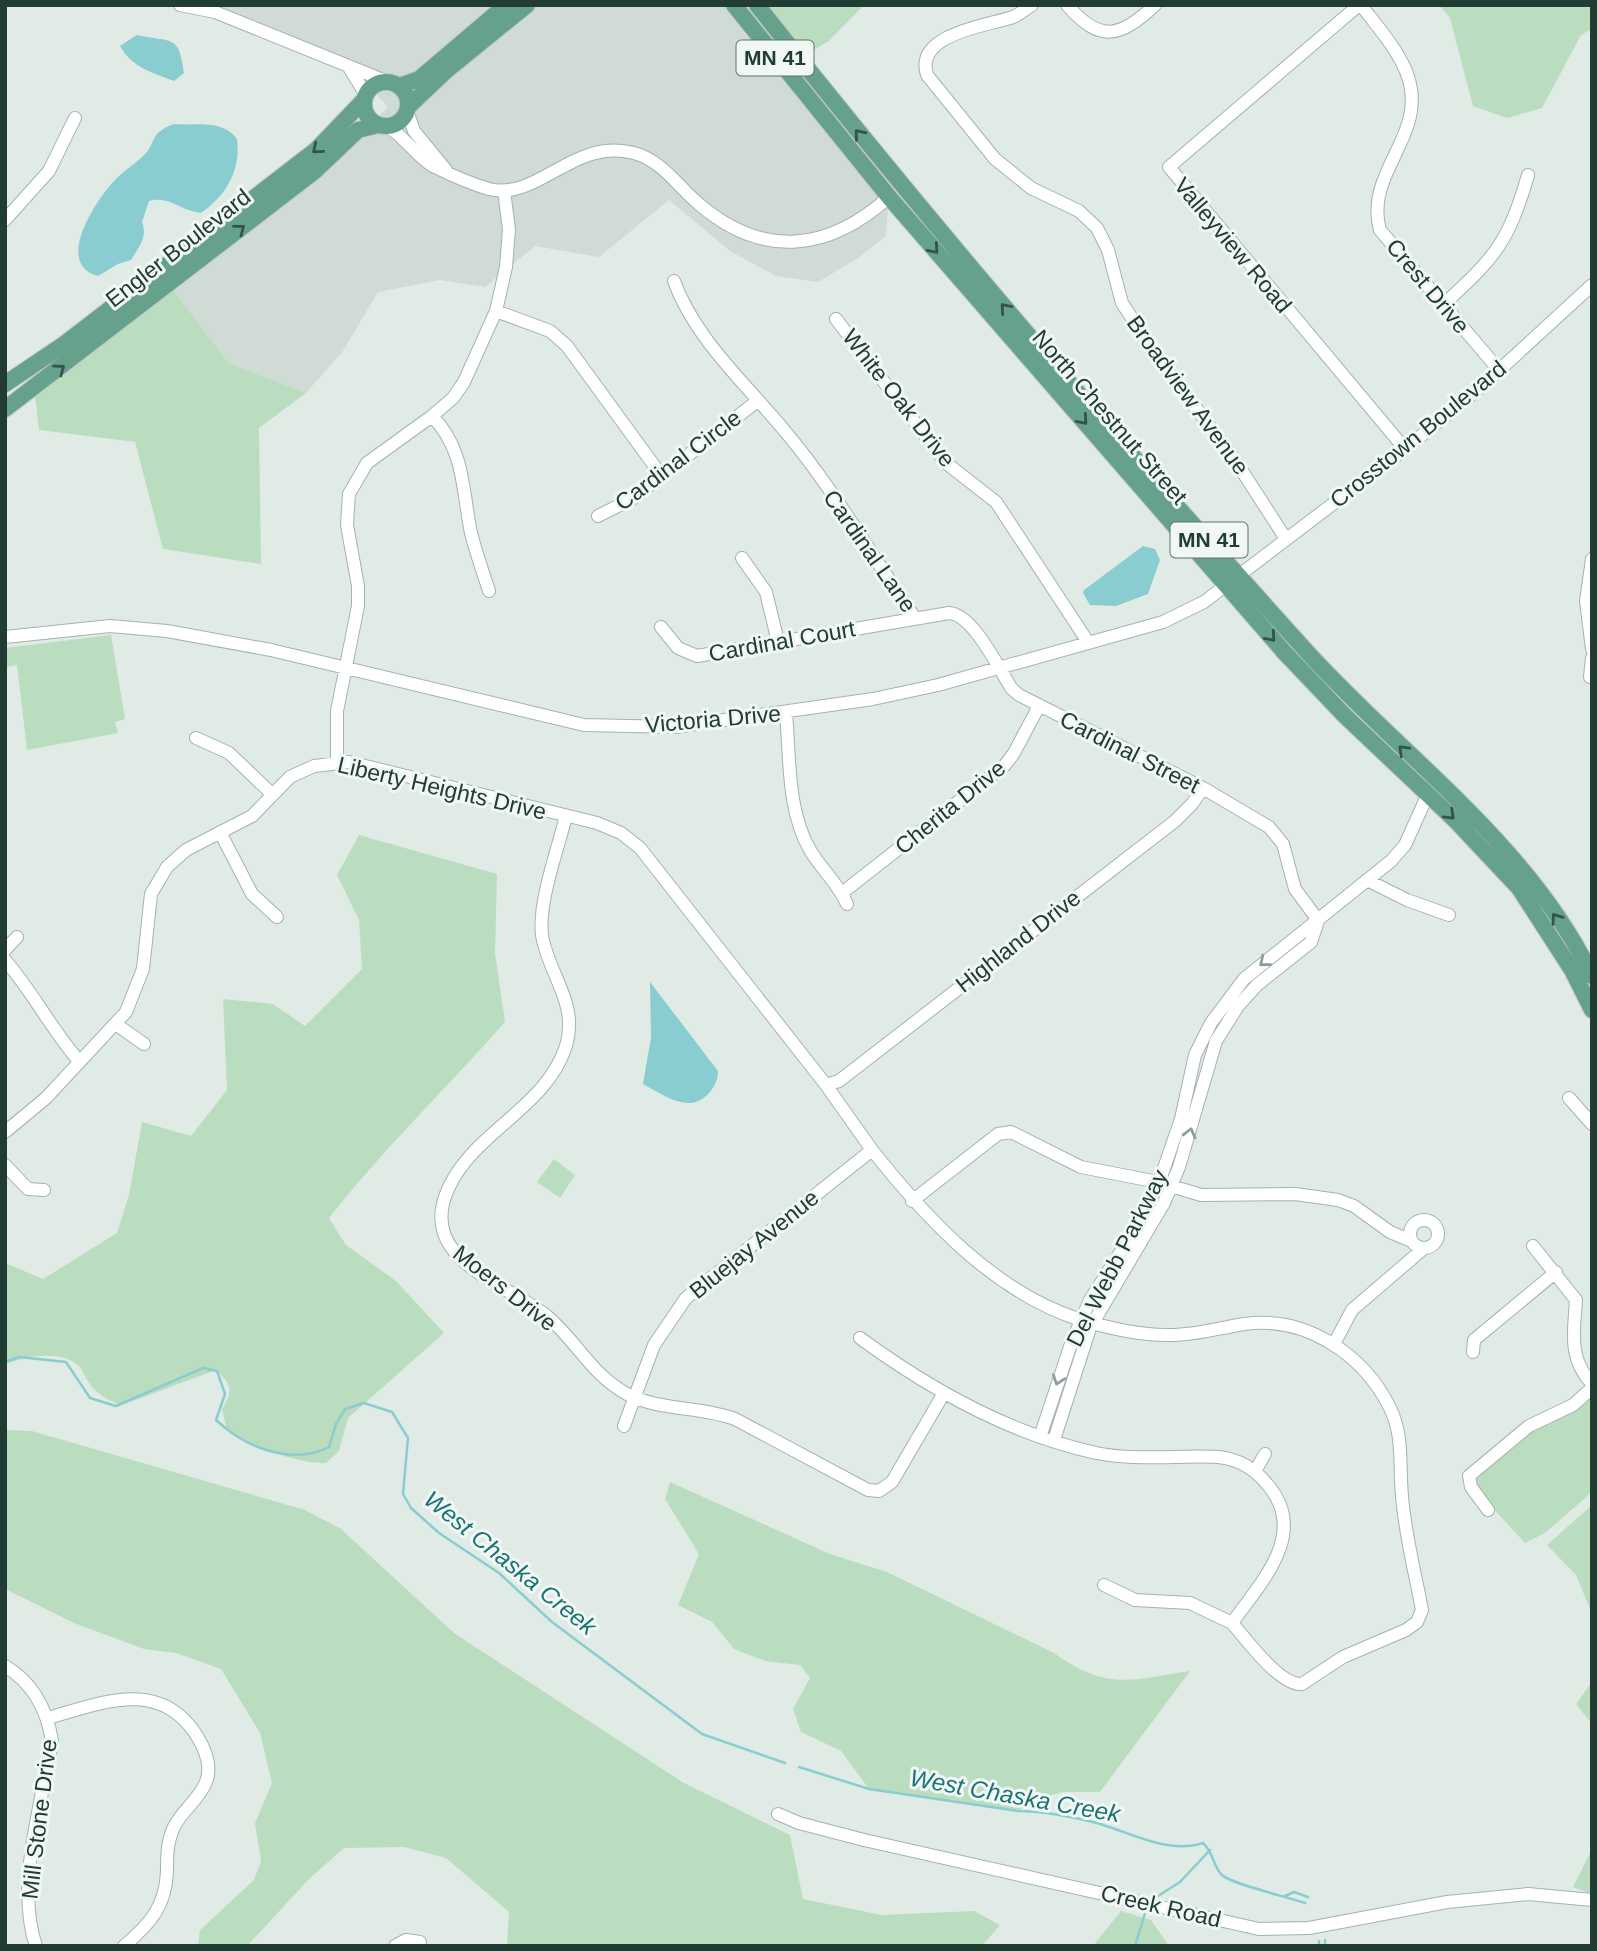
<svg xmlns="http://www.w3.org/2000/svg" width="1597" height="1951" viewBox="0 0 1597 1951" font-family="Arial,sans-serif">
<style>
.built{fill:#cfdbd4}
.green{fill:#baddbf}
.water{fill:#89cdd0}
.lines{fill:none;stroke-linecap:round;stroke-linejoin:round}
.stream{stroke:#89cdd0;stroke-width:2.5}
.minor-casing{stroke:#a4b3ac;stroke-width:14}
.major-casing{stroke:#c1c8c6;stroke-width:18}
.minor{stroke:#fff;stroke-width:12}
.major{stroke:#65a18b;stroke-width:16}
.oneway{stroke:#325548}
.oneway2{stroke:#909e98}
.labels{text-anchor:middle;stroke-width:6;stroke-linejoin:round;paint-order:stroke}
.shield{fill:#f1f8f4;stroke:#5f746c;stroke-width:2}
.shield-label{font-size:21px;font-weight:bold;fill:#213c32}
.street-label{font-size:23px;fill:#213c32;stroke:#f1f8f4}
.water-label{font-size:24px;font-style:italic;fill:#1c7277;stroke:#f1f8f4}
</style>
<rect width="100%" height="100%" fill="#e1ebe5"/>
<path class="built" d="M218 5H733L889 197 886 236 858 258 818 282 776 276 730 251 669 200 599 257 535 246 485 287 440 280 378 292 343 351 306 393 229 363 172 289 300 192 388 107 359 75 215 12Z"/>
<path class="green" d="M762 5H864L829 41 805 55Z
M1592 5V29L1581 35 1542 108 1507 118 1473 106 1450 18 1440 6Z
M172 289 229 363 306 393 259 428 261 564 163 549 135 442 39 430 35 394Z
M111 635 125 719 115 722 118 733 27 750 17 665 5 667V648Z
M359 835 497 874 495 953 505 1022C447 1088 383 1149 329 1218L346 1245 396 1281 444 1333 348 1418 339 1451 326 1463C293 1463 253 1447 226 1427L222 1409C234 1390 231 1384 216 1370L122 1405C109 1401 98 1395 90 1384 85 1379 84 1371 79 1366 60 1349 27 1357 5 1364V1263L43 1279 117 1233 129 1195 142 1122 191 1136 227 1090 223 999 273 1004 305 1026 362 969 359 920 337 875Z
M554 1159 575 1175 560 1198 537 1182Z
M1592 1396V1492L1545 1533 1525 1543 1475 1489V1480L1537 1426Z
M5 1430 32 1431 305 1510 341 1529 454 1633 684 1783 790 1835 803 1899 882 1915 974 1911 1000 1925 982 1946H507L509 1912 446 1858 404 1847 344 1848 309 1879 247 1946H198L200 1930 254 1880 261 1861 255 1823 272 1783 260 1733 221 1669 176 1653 144 1649 74 1623 5 1589Z
M670 1482 830 1554 887 1572 1054 1653C1107 1691 1131 1680 1190 1671L1100 1792H1062L1040 1798 1018 1811 869 1789 841 1751 801 1732 793 1709 810 1678 800 1665 765 1661 734 1649 712 1622 678 1605 699 1554 665 1499Z
M1592 1505V1614L1576 1575 1547 1545Z
M1592 1682V1724L1576 1704Z
M1592 1849V1894L1573 1887Z
M1121 1911 1151 1920 1169 1946H1093Z"/>
<path class="water" d="M137 35C172 43 179 33 184 73L174 81C153 73 131 67 120 46Z
M174 124C197 126 222 119 237 139 241 171 226 196 201 213 181 211 169 195 149 201L142 222C148 237 139 247 131 260L118 264 98 276C54 264 95 202 113 182 121 173 132 166 142 157 158 143 147 134 174 124Z
M1143 546 1155 549 1160 560 1148 594 1116 606 1090 605 1083 593 1084 590Z
M650 982 718 1071C718 1079 715 1086 710 1092 690 1116 664 1095 643 1084L651 1037Z"/>
<g class="lines">
<path class="stream" d="M5 1362 19 1357 66 1362 90 1398 116 1406 203 1368 217 1371 225 1394 216 1420C245 1447 291 1466 329 1447L336 1424 345 1409 364 1403 392 1412 408 1438 403 1494 411 1508 439 1533 499 1573 552 1622 702 1734 785 1763
M799 1767 869 1789 1018 1811C1043 1811 1068 1816 1093 1822 1128 1831 1167 1855 1203 1843 1214 1853 1213 1867 1222 1875 1231 1884 1288 1897 1305 1903
M1158 1896 1180 1882 1210 1850
M1285 1896 1294 1892 1308 1897
M1319 1941V1946
M1135 1946 1145 1913
M1325 1946V1940"/>
<defs>
<path id="minor" d="M180 5 215 12 388 82
M1032 5C1025 9 1020 14 1013 17 986 26 914 34 927 75L995 159 1031 188 1079 211 1097 228 1108 250 1122 303 1160 361 1233 457 1286 539
M1067 5C1100 43 1120 38 1155 5
M1359 5 1169 167 1405 449
M1361 5C1379 29 1407 59 1411 89 1419 142 1365 176 1380 230L1499 370
M350 69 366 95
M407 111 414 131 446 170
M387 126C404 136 421 161 435 167 451 175 472 184 489 189 539 201 573 137 634 153 663 161 678 187 700 205 764 259 829 251 889 197
M5 220 49 171 75 118
M674 281C695 339 746 384 784 430 833 488 872 556 915 618
M1443 305C1495 257 1508 244 1528 175
M496 311 550 331 567 346 661 475
M836 319 946 463 996 502 1088 642
M432 416C465 450 462 489 471 533 476 553 483 572 489 591
M598 516 632 499 756 402
M742 558 766 592 778 642
M1592 559 1586 601 1592 649
M661 627 678 648 697 656 949 613C973 614 999 669 1012 689L1019 695 1203 788 1269 827 1283 844 1295 889 1318 920
M5 637 110 626 167 631 271 650 584 725 675 727 873 699 938 685 1163 622 1204 602 1405 449 1482 386 1592 285
M1590 677 1592 658
M786 713C790 757 787 811 810 850 821 869 838 883 847 904
M196 738 229 753 272 794
M337 761V711L358 606V586L347 525 349 494 367 463 432 416 453 398 464 382 496 311 506 267 509 229 504 191
M566 816C558 849 538 902 542 935 548 974 579 1003 566 1046 546 1108 476 1130 449 1187 414 1260 506 1282 548 1317 577 1342 592 1375 627 1394 660 1411 700 1406 735 1419L868 1490 879 1491 892 1482 944 1393
M220 832 252 894 277 917
M1367 880 1407 900 1449 915
M842 893 1005 765 1014 753 1039 706
M5 950 17 937
M5 960C33 992 51 1029 79 1061
M117 1025 144 1044
M826 1085 839 1081 1175 821 1192 804 1203 788
M1569 1098 1592 1124
M5 1132 46 1098 126 1012 143 969 151 894 167 867 186 850 252 816 290 777 314 766 349 762 597 823 621 833 640 848 826 1085 872 1150 686 1298 654 1345 624 1426
M872 1150C926 1218 993 1291 1078 1319 1108 1328 1140 1336 1171 1335 1196 1335 1219 1328 1244 1324 1306 1315 1364 1355 1390 1408 1404 1436 1399 1466 1402 1496 1405 1535 1415 1572 1422 1610L1417 1622 1406 1630 1343 1657 1302 1684C1280 1686 1246 1639 1232 1623L1190 1603 1135 1600 1104 1585
M5 1165 28 1189 44 1190
M912 1201 998 1134 1011 1132 1081 1167 1158 1182 1201 1195 1295 1194 1338 1200 1354 1206 1390 1232 1409 1240
M1410 1234a14 14 0 1 1 28 0a14 14 0 1 1-28 0Z
M1533 1246 1576 1300C1574 1332 1568 1358 1592 1384
M860 1338C931 1390 1009 1434 1096 1453 1136 1461 1178 1455 1218 1457 1239 1459 1254 1468 1267 1484 1310 1533 1261 1582 1232 1623
M1334 1344 1352 1310 1423 1249
M1473 1352 1474 1340 1556 1272
M1040 1437 1071 1344 1090 1300 1129 1239 1162 1174 1181 1119 1195 1055 1211 1023 1244 979 1391 861 1405 845 1428 794
M1054 1440 1090 1328 1164 1203 1179 1167 1216 1041 1238 1006 1257 985 1311 942 1318 921
M1255 1471 1265 1454
M1488 1510 1471 1487 1469 1476 1529 1426 1573 1405 1592 1388
M5 1666C33 1683 47 1709 52 1741 42 1804 15 1884 36 1946
M48 1718C101 1703 160 1677 197 1736 205 1749 212 1767 206 1782 199 1800 180 1812 173 1829 167 1843 167 1856 167 1871 166 1906 150 1924 124 1946
M778 1814 799 1823 864 1840 1259 1929 1309 1928 1447 1902 1528 1894 1592 1900
M395 1946 406 1940 420 1942"/>
<path id="major" d="M734 5 889 197 1285 653 1345 716 1456 821 1519 888 1572 970 1592 1010
M757 5C933 228 1118 443 1308 653 1403 757 1530 846 1592 976
M364 104a22 22 0 1 1 44 0a22 22 0 1 1-44 0Z
M399 86 419 79 506 5
M409 106 447 70 527 5
M5 384 63 345 316 150 364 100
M5 409 315 171 358 130 378 125"/>
</defs>
<use href="#minor" class="minor-casing"/>
<use href="#major" class="major-casing"/>
<use href="#minor" class="minor"/>
<use href="#major" class="major"/>
</g>
<defs><path id="oneway-chevron" d="M-2-3.5L2.5 0L-2 3.5" fill="none" stroke-width="1.6" stroke-linecap="round" stroke-linejoin="round" transform="scale(1.75)"/></defs>
<g class="oneway">
<use href="#oneway-chevron" transform="translate(859 134) rotate(-129)"/>
<use href="#oneway-chevron" transform="translate(317 149) rotate(140)"/>
<use href="#oneway-chevron" transform="translate(240 229) rotate(-38)"/>
<use href="#oneway-chevron" transform="translate(934 249) rotate(49)"/>
<use href="#oneway-chevron" transform="translate(1005 308) rotate(-131)"/>
<use href="#oneway-chevron" transform="translate(60 369) rotate(-37)"/>
<use href="#oneway-chevron" transform="translate(1083 420) rotate(49)"/>
<use href="#oneway-chevron" transform="translate(1271 637) rotate(49)"/>
<use href="#oneway-chevron" transform="translate(1403 750) rotate(-136)"/>
<use href="#oneway-chevron" transform="translate(1450 815) rotate(44)"/>
<use href="#oneway-chevron" transform="translate(1556 918) rotate(-125)"/>
</g>
<g class="oneway2">
<use href="#oneway-chevron" transform="translate(1264 962) rotate(141)"/>
<use href="#oneway-chevron" transform="translate(1190 1133) rotate(-76)"/>
<use href="#oneway-chevron" transform="translate(1058 1380) rotate(109)"/>
</g>
<g class="labels">
<g class="shield">
<rect x="736.5" y="40.5" width="77" height="35" rx="5"/>
<rect x="1170.5" y="522.5" width="77" height="35" rx="5"/>
</g>
<g class="shield-label">
<text x="775" y="65">MN 41</text>
<text x="1209" y="547">MN 41</text>
</g>
<g class="street-label">
<text transform="translate(1233 245) rotate(50)" y="8">Valleyview Road</text>
<text transform="translate(178 248) rotate(-38)" y="8">Engler Boulevard</text>
<text transform="translate(1428 286) rotate(50)" y="8">Crest Drive</text>
<text transform="translate(1188 395) rotate(54)" y="8">Broadview Avenue</text>
<text transform="translate(899 398) rotate(52)" y="8">White Oak Drive</text>
<text transform="translate(1110 417) rotate(49)" y="8">North Chestnut Street</text>
<text transform="translate(1418 434) rotate(-39)" y="8">Crosstown Boulevard</text>
<text transform="translate(678 460) rotate(-37)" y="8">Cardinal Circle</text>
<text transform="translate(870 551) rotate(55)" y="8">Cardinal Lane</text>
<text transform="translate(782 641) rotate(-10)" y="8">Cardinal Court</text>
<text transform="translate(713 719) rotate(-5)" y="8">Victoria Drive</text>
<text transform="translate(1130 752) rotate(27)" y="8">Cardinal Street</text>
<text transform="translate(442 788) rotate(13)" y="8">Liberty Heights Drive</text>
<text transform="translate(950 807) rotate(-39)" y="8">Cherita Drive</text>
<text transform="translate(1018 941) rotate(-38)" y="8">Highland Drive</text>
<text transform="translate(754 1244) rotate(-39)" y="8">Bluejay Avenue</text>
<text transform="translate(1117 1258) rotate(-63)" y="8">Del Webb Parkway</text>
<text transform="translate(505 1288) rotate(38)" y="8">Moers Drive</text>
<text transform="translate(39 1819) rotate(-83)" y="8">Mill Stone Drive</text>
<text transform="translate(1161 1906) rotate(13)" y="8">Creek Road</text>
</g>
<g class="water-label">
<text transform="translate(510 1563) rotate(39)" y="8">West Chaska Creek</text>
<text transform="translate(1015 1796) rotate(10)" y="8">West Chaska Creek</text>
</g>
</g>
<rect width="1597" height="1951" fill="none" stroke="#213c32" stroke-width="14"/>
</svg>
